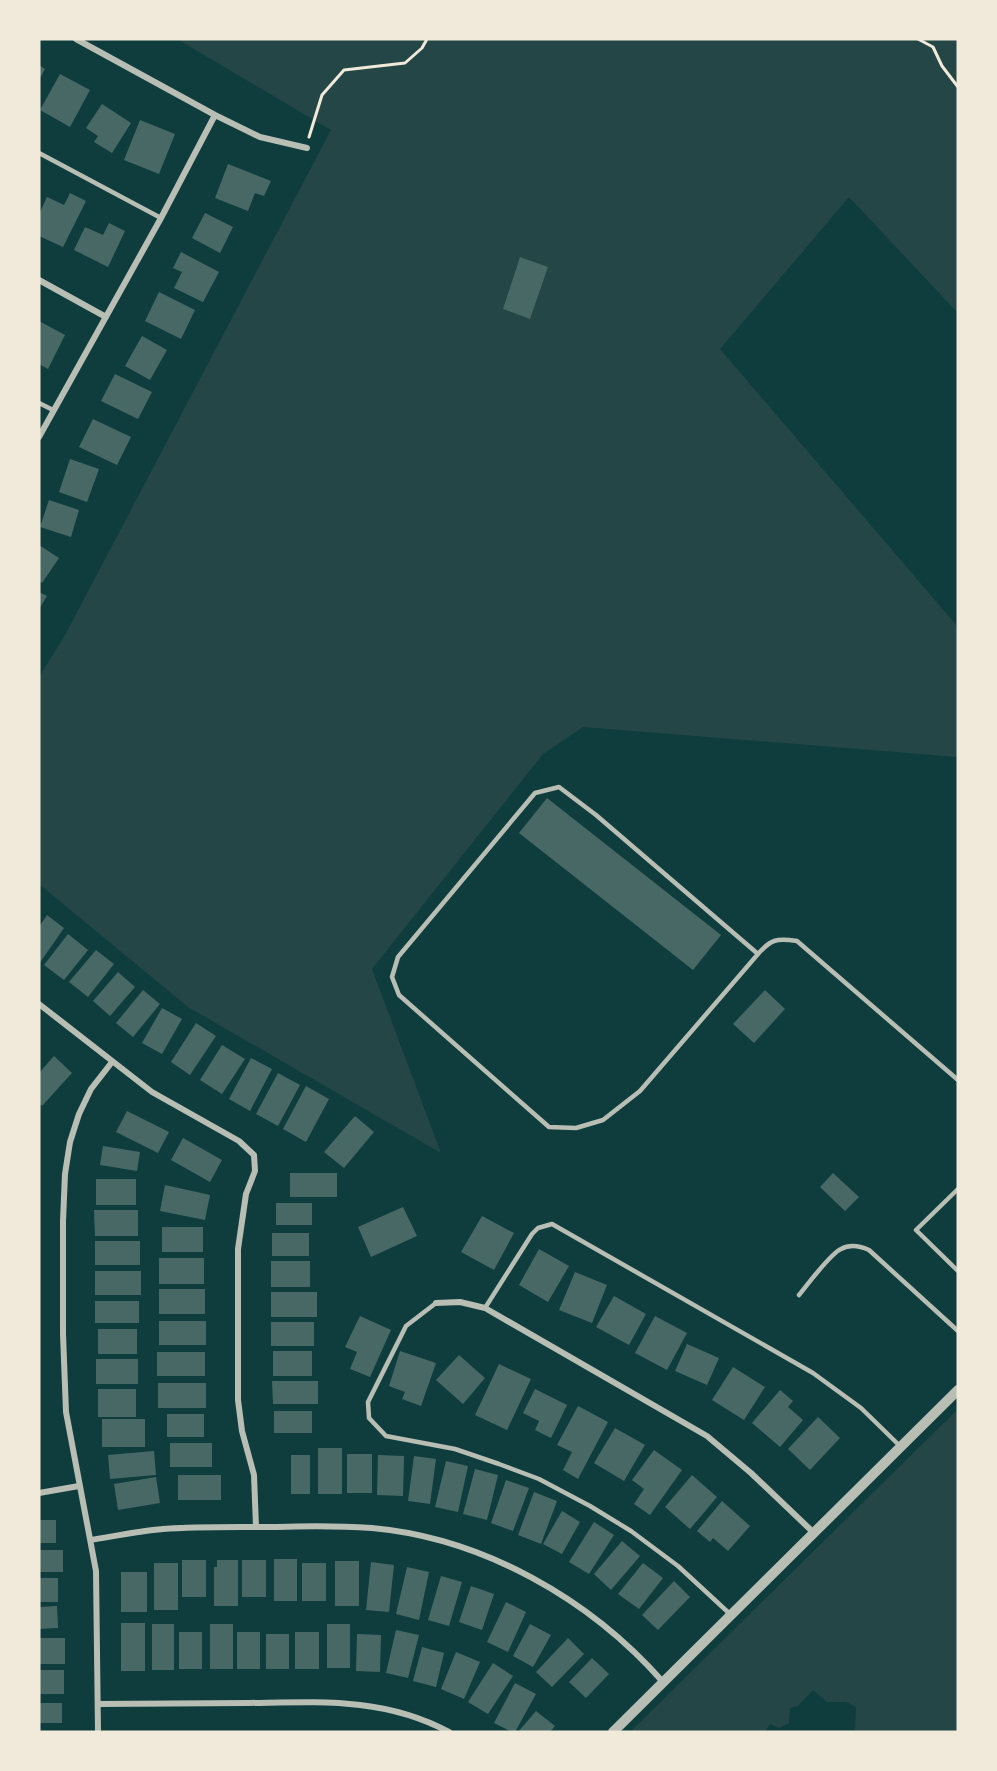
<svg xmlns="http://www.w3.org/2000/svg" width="997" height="1771" viewBox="0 0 997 1771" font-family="Signika,sans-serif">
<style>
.green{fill:#244646}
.building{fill:#486865}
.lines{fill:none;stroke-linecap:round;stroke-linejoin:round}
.path{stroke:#f1e9da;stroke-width:3}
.service{stroke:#b8beb3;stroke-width:4.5}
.minor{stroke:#b8beb3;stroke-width:6}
.tertiary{stroke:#b8beb3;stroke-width:10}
</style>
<rect width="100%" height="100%" fill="#0f3d3e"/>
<path class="green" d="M177 39H958V313L849 197 720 349 958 627V757L583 727 543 754 372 969 441 1153 188 1007 39 884V677L64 637 331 130Z
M958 1409V1732H855L856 1707 846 1702H827L813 1690 798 1706 790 1708 789 1723 779 1728 770 1724 765 1732H630Z"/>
<path class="building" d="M39 65 45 69 39 80Z
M60 74 90 90 70 127 40 110Z
M102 104 131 123 112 153 94 142 98 136 86 128Z
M140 120 175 134 159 174 124 160Z
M228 164 271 181 264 196 255 193 248 211 215 198Z
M70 193 86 201 63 247 39 236V214L47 197 64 205Z
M205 213 233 227 220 253 192 238Z
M109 223 125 231 108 267 74 250 85 227 103 235Z
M181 252 219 272 203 302 174 288 182 272 173 268Z
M520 257 548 267 530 319 503 309Z
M159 292 195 310 181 339 145 321Z
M39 321 65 335 48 369 39 364Z
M142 336 167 350 150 380 125 366Z
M115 374 152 392 138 419 101 401Z
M93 419 131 437 117 465 79 447Z
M70 459 99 469 87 502 59 492Z
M49 500 79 510 71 537 40 527Z
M39 545 59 558 42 583 39 581Z
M39 592 47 596 39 609Z
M547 798 721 935 693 970 519 833Z
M47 915 64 928 39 964V927Z
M68 934 88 950 64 980 44 965Z
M96 950 114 964 88 997 69 982Z
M118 972 135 987 110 1016 93 1001Z
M143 990 160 1004 133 1037 116 1023Z
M765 990 785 1009 754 1043 733 1024Z
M162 1008 182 1019 162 1054 142 1043Z
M196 1023 216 1036 190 1075 171 1062Z
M222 1045 245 1059 222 1094 200 1080Z
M54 1056 72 1073 42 1106 39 1103V1073Z
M251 1058 272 1069 250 1111 229 1099Z
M278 1073 300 1085 278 1126 256 1114Z
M306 1086 329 1099 306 1142 283 1129Z
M127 1111 169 1132 158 1153 116 1132Z
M355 1116 374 1132 344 1168 324 1152Z
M183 1138 222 1160 210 1182 171 1160Z
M103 1146 140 1152 137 1171 100 1165Z
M290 1173H337V1197H290Z
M833 1173 859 1197 845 1211 820 1187Z
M96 1179H136V1205H96Z
M165 1185 210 1195 205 1220 160 1211Z
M276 1203H312V1225H276Z
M403 1207 417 1236 371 1257 358 1227Z
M94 1210H138V1236H95Z
M482 1216 514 1233 494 1270 461 1252Z
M162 1227H203V1252H162Z
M272 1233H309V1256H272Z
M95 1241H140V1265H95Z
M539 1249 569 1266 548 1302 519 1285Z
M159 1258H204V1284H159Z
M271 1261H310V1287H271Z
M95 1271H141V1295H95Z
M575 1272 607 1285 592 1323 559 1310Z
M159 1289H205V1314H159Z
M271 1292H317V1317H271Z
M614 1296 646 1314 629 1345 596 1327Z
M95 1301H139V1323H95Z
M360 1316 391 1330 370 1377 350 1369 357 1352 345 1347Z
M655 1316 687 1333 667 1370 635 1353Z
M159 1321H206V1345H159Z
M271 1322H314V1346H271Z
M98 1329H137V1354H98Z
M687 1344 719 1358 707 1385 675 1371Z
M273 1351H312V1376H273Z
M400 1351 436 1363 421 1406 402 1399 405 1392 389 1386Z
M157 1352H205V1376H157Z
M459 1355 485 1378 463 1404 436 1380Z
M96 1359H138V1384H96Z
M499 1364 531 1379 507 1430 475 1415Z
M733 1367 765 1387 744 1420 712 1400Z
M272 1381H318V1404H273Z
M158 1383H206V1408H158Z
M98 1389H136V1417H98Z
M535 1389 567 1405 551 1438 535 1430 539 1421 523 1413Z
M780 1390 793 1401 788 1407 803 1420 780 1447 752 1423Z
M578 1406 608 1422 578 1479 563 1470 572 1452 557 1445Z
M274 1411H312V1433H274Z
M167 1414H204V1437H167Z
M818 1417 840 1438 810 1470 788 1449Z
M102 1419H145V1447H102Z
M615 1428 645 1445 624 1481 594 1463Z
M170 1443H212V1467H170Z
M318 1448H342V1494H318Z
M654 1450 682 1470 650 1515 634 1504 644 1489 632 1480Z
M154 1451 156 1475 110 1479 108 1455Z
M347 1454H372V1493H347Z
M291 1455H310V1494H291Z
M378 1455 404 1456 403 1496 377 1495Z
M414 1456 436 1459 430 1504 408 1501Z
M446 1461 468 1466 458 1512 435 1507Z
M475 1469 498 1475 487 1520 463 1514Z
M178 1475H221V1500H178Z
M692 1475 717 1497 690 1529 665 1507Z
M156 1477 160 1503 118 1510 114 1484Z
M506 1480 529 1488 513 1531 491 1523Z
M534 1492 557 1501 541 1544 518 1535Z
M722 1501 750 1526 728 1551 713 1538 710 1542 697 1531Z
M562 1511 580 1522 562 1554 543 1544Z
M39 1520H56V1543H39Z
M594 1522 614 1535 589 1574 569 1562Z
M622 1541 640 1556 611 1590 594 1574Z
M39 1550H63V1572H39Z
M274 1559H297V1601H274Z
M182 1560H206V1597H182Z
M217 1560H238V1606H214V1567H217Z
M242 1560H266V1597H242Z
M335 1561H359V1606H335Z
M371 1562 394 1565 389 1612 366 1610Z
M154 1563H178V1610H154Z
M302 1563H326V1601H302Z
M643 1563 663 1578 639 1609 618 1594Z
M407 1567 429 1572 419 1620 396 1614Z
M121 1572H147V1612H121Z
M441 1576 462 1582 449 1626 428 1620Z
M39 1578H58V1602H39Z
M674 1581 690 1597 658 1630 642 1615Z
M471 1586 494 1594 482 1630 459 1622Z
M506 1602 526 1612 508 1652 487 1642Z
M57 1606 58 1628 39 1629V1607Z
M121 1623H145V1671H121Z
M152 1624H174V1670H152Z
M210 1624H233V1669H210Z
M327 1624H350V1668H327Z
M530 1624 551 1635 533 1667 513 1656Z
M396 1630 419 1635 408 1678 386 1673Z
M179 1632H202V1669H179Z
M237 1632H260V1669H237Z
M295 1632H319V1669H295Z
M266 1634H289V1669H266Z
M357 1634 381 1635 380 1672 356 1671Z
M39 1638H65V1664H39Z
M568 1638 584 1654 552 1687 536 1672Z
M422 1647 444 1653 436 1687 413 1681Z
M456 1652 480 1662 464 1699 441 1689Z
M592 1658 609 1674 586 1698 569 1682Z
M493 1663 513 1676 488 1714 468 1702Z
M39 1670H64V1694H39Z
M515 1683 536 1694 515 1732H512L494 1723Z
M39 1703H62V1723H39Z
M536 1711 555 1726 550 1732H518Z"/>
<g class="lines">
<path class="path" d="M918 39 933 47 942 66 958 87
M309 137 322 95 344 70 405 63 422 48 427 39"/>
<path class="service" d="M39 153 161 218
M39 403 53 410
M758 954 596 815 559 787 535 793 398 957 392 977 399 995 549 1127 576 1128 603 1120 640 1091 758 954C771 939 777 938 797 941L958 1080
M958 1189 916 1230 958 1271
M799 1295C808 1284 830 1254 841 1249 850 1244 860 1246 869 1250L958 1331
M436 1303 406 1326 368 1402 369 1418 386 1436 455 1449 499 1464 539 1479 590 1506 631 1531 678 1566 730 1614
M485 1308 532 1234 538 1228 552 1224 813 1373 861 1408 900 1446"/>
<path class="minor" d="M76 39 215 115 260 137 307 148
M39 280 106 317
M39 437 161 218 215 115
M39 1004 152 1092 239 1141 254 1155 255 1171 246 1194 238 1249V1400L242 1431 254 1475 256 1527
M436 1303 460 1302 485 1308 707 1436 751 1473 813 1532
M39 1493 79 1486
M91 1540C115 1536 139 1531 163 1529 201 1526 239 1527 277 1527 309 1526 340 1526 372 1528 483 1538 590 1599 663 1682
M98 1704C148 1704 198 1703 248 1703 319 1702 384 1697 449 1732
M98 1732 96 1571 66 1412 63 1334V1221L65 1174 70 1142 79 1114 91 1089 112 1062"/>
<path class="tertiary" d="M613 1732 958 1390"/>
</g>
<rect width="997" height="1771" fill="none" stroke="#f1e9da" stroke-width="81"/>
</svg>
